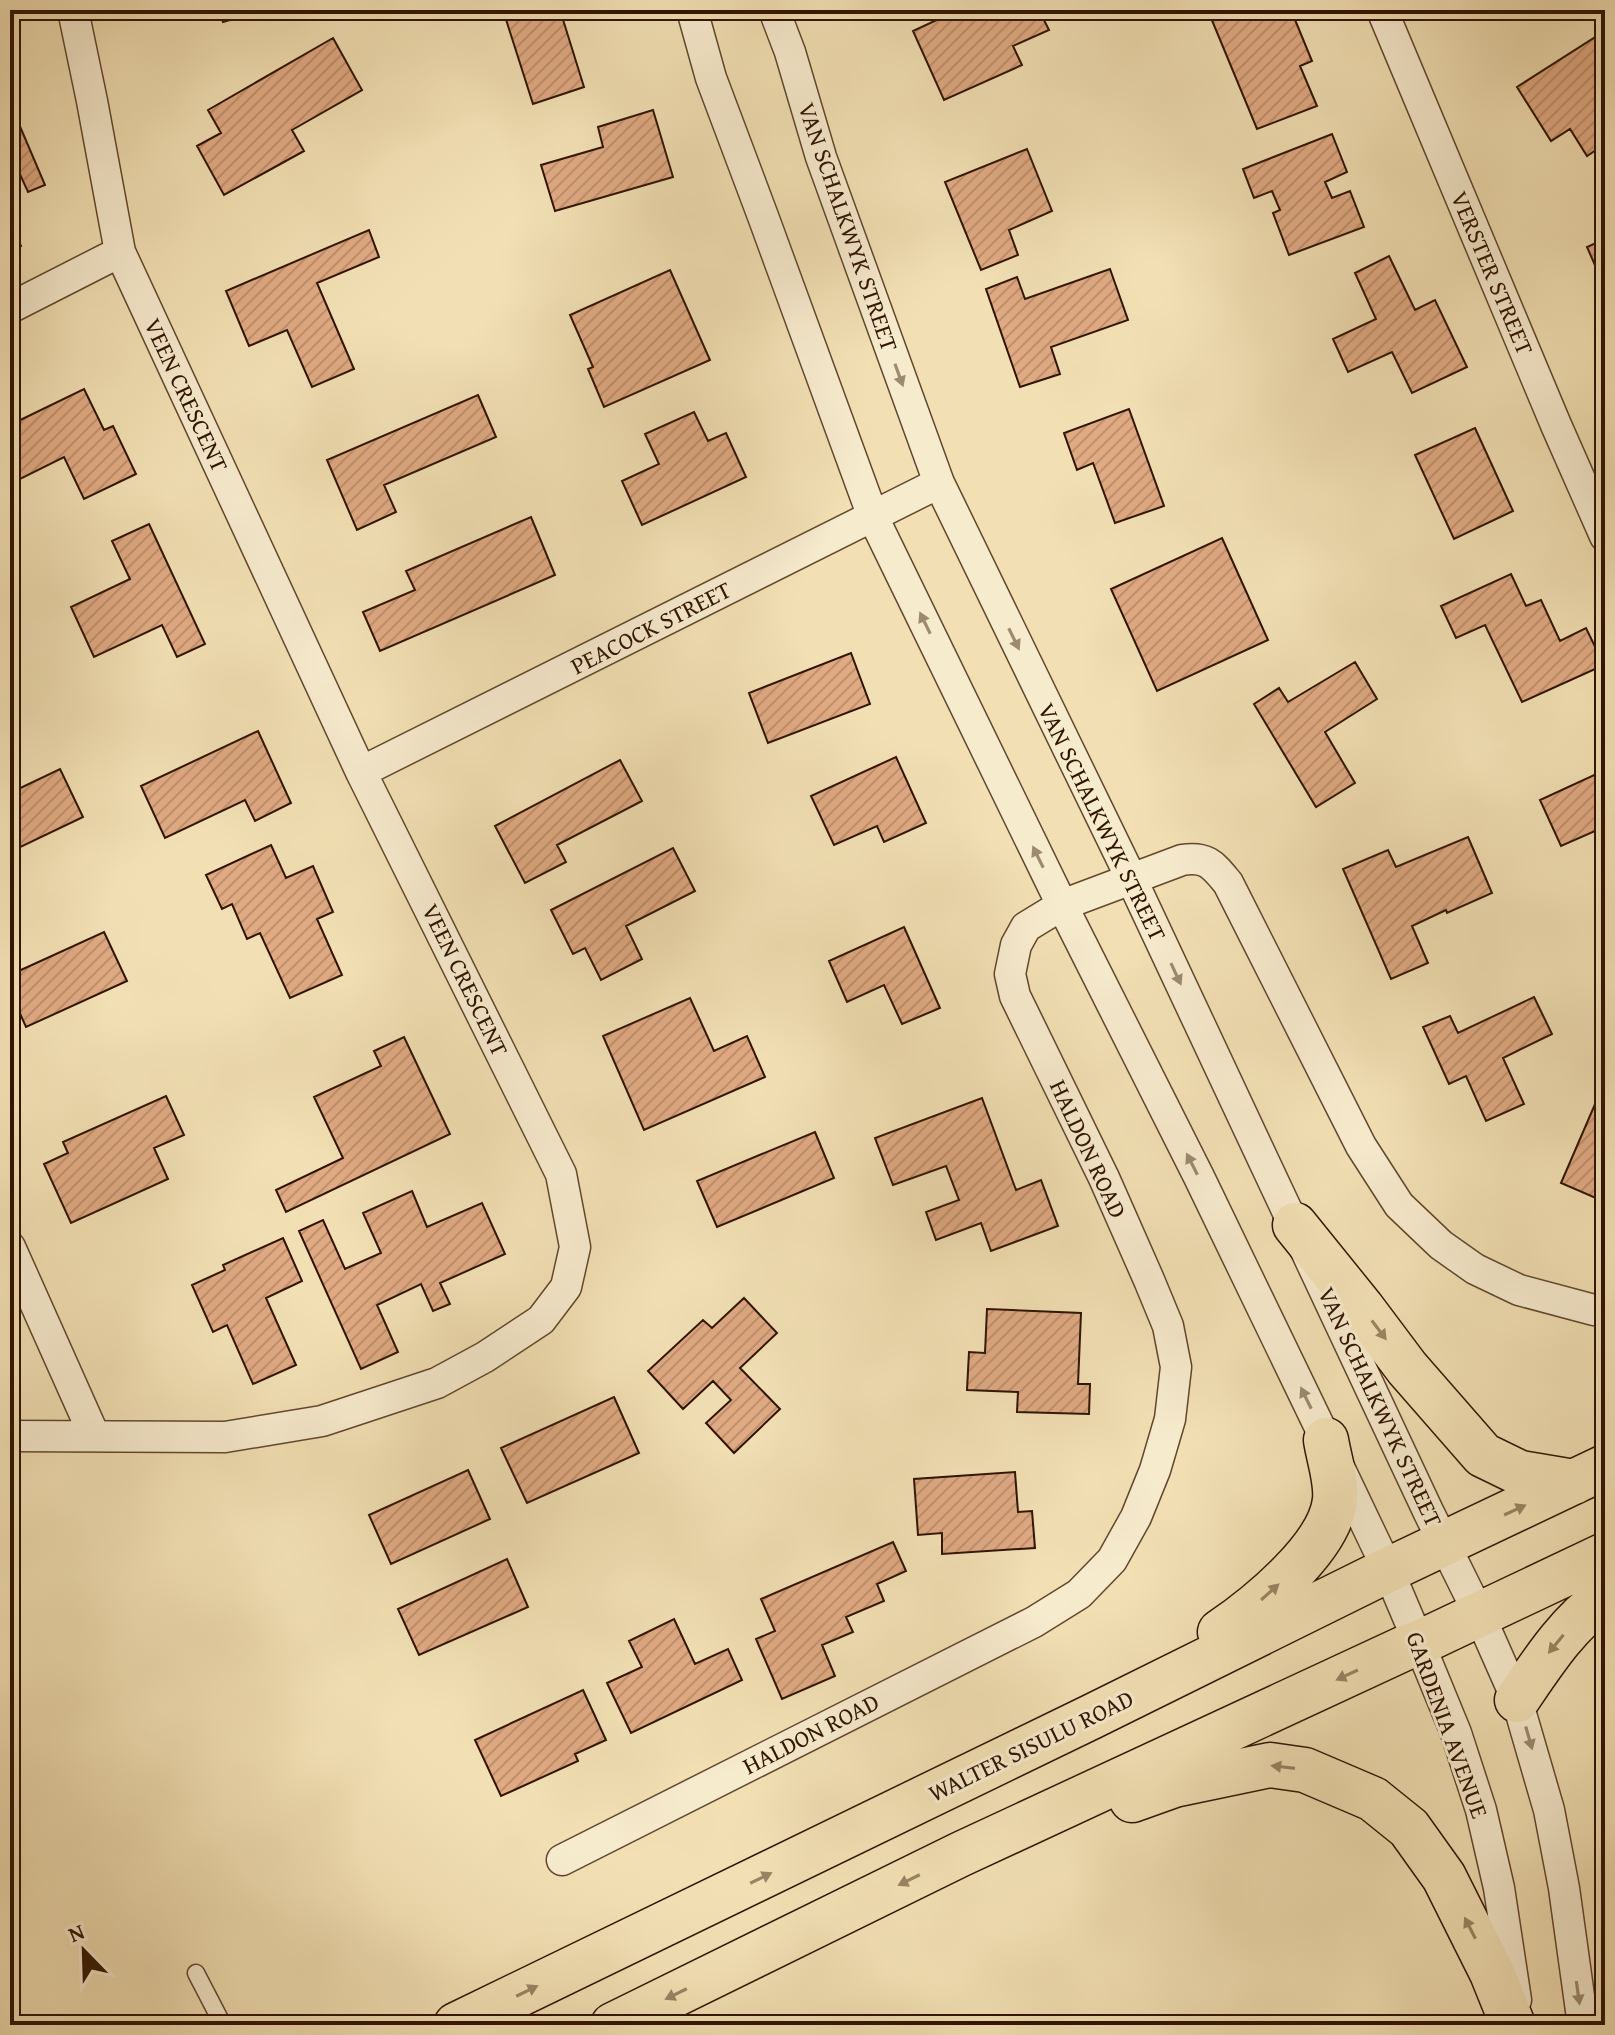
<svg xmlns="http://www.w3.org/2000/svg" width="1615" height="2035" viewBox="0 0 1615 2035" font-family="'Gentium Book Plus',serif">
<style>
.building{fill:url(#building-hatch);stroke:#301400;stroke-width:2}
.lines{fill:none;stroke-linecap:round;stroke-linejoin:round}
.service-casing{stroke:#60472d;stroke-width:19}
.minor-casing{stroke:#60472d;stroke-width:33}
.trunk-casing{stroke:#301400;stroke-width:47}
.service{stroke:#f7ebce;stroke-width:16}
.minor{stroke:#f7ebce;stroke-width:30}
.trunk{stroke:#f2e0b4;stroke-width:44}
.oneway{fill:#9d8a71}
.oneway2{fill:#9b8463}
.labels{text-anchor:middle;stroke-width:6;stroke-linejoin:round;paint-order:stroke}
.street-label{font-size:24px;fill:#301400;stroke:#f7ebce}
</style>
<defs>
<pattern id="building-hatch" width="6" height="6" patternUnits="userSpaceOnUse" patternTransform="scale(2)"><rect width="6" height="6" fill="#e0aa83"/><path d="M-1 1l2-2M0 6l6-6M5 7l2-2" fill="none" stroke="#c0916f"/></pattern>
</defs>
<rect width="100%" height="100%" fill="#f2e0b4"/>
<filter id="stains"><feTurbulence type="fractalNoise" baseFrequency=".0025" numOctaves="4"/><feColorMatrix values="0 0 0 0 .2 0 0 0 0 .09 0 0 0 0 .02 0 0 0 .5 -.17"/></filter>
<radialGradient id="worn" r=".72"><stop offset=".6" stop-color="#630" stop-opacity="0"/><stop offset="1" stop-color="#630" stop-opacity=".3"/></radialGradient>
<path class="building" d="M219 10H265L223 22Z
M503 10H560L584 87 533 104Z
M958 10H1039L1049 30 1013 46 1022 65 944 100 913 31Z
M1230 10H1291L1312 61 1300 66 1317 106 1257 129 1211 18Z
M1597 36 1605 49V102L1601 104 1605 110V144L1587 156 1570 129 1551 141 1517 87Z
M333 38 362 90 292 130 304 151 224 195 197 146 221 133 208 110Z
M10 103 45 185 28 192 19 172 10 176Z
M653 110 673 177 555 211 541 165 603 147 598 127Z
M1332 134 1347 172 1325 182 1332 198 1350 191 1364 227 1289 255 1273 213 1280 210 1272 191 1254 198 1243 169Z
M1027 149 1052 211 1009 230 1018 255 981 270 945 182Z
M10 221 21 246 10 251Z
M369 230 379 257 317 283 354 369 312 387 287 330 249 346 226 291Z
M1605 239V288L1587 247Z
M1389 256 1415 310 1435 300 1467 367 1412 393 1392 352 1348 372 1333 339 1376 319 1355 273Z
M1110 269 1128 320 1051 347 1060 374 1020 387 986 289 1017 277 1025 299Z
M670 270 710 360 604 407 588 369 593 367 570 315Z
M84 389 104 430 113 426 136 474 84 499 64 457 10 484V425Z
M478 395 496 437 384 485 396 512 357 530 327 460Z
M1129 409 1164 506 1115 523 1093 463 1077 470 1064 433Z
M694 412 708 441 726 433 746 477 642 525 622 481 659 464 645 434Z
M1475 428 1513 511 1454 539 1415 455Z
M531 517 555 575 380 651 363 612 415 590 406 571Z
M149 524 205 644 177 657 162 625 94 657 71 607 130 579 112 541Z
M1222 538 1268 640 1157 691 1111 589Z
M1511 574 1526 606 1541 600 1560 641 1586 628 1604 665 1522 702 1485 625 1456 638 1441 606Z
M851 653 870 704 768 743 749 693Z
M1355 662 1377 699 1325 732 1355 783 1316 807 1254 704 1279 688 1288 702Z
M258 731 291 803 255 821 245 800 165 838 141 786Z
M896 757 926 823 884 842 877 826 834 845 811 796Z
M620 760 642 801 557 845 566 862 525 883 495 826Z
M60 769 83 817 10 852V793Z
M1605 770V829L1604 827 1561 846 1540 800Z
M1468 837 1492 893 1447 913 1446 910 1412 926 1428 963 1391 979 1343 869 1388 850 1396 867Z
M271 845 286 878 313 866 333 912 317 919 342 975 290 998 260 933 247 939 232 904 222 909 206 875Z
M673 848 695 891 626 926 642 959 601 980 585 948 573 954 551 910Z
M904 927 940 1008 902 1024 884 985 847 1002 829 961Z
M104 932 127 981 26 1027 10 991V975Z
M1534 997 1552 1034 1503 1058 1524 1104 1486 1121 1466 1076 1449 1084 1423 1027 1450 1016 1458 1033Z
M690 998 714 1051 747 1036 765 1077 644 1130 603 1036Z
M404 1037 450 1134 286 1212 276 1190 343 1158 314 1097 381 1066 374 1051Z
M1605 1081V1202L1561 1183Z
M166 1096 184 1135 154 1148 168 1179 71 1223 44 1164 68 1153 63 1142Z
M982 1098 1016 1190 1041 1180 1058 1226 991 1251 981 1223 936 1240 926 1212 959 1200 946 1166 893 1185 875 1138Z
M815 1132 834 1178 717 1227 697 1181Z
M412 1191 427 1227 482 1203 505 1254 440 1283 450 1304 433 1311 421 1284 377 1305 398 1352 361 1369 299 1231 323 1220 345 1269 381 1253 363 1213Z
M283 1238 302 1281 266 1298 296 1365 253 1384 227 1325 213 1332 192 1285 225 1270 223 1265Z
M744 1298 777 1333 740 1368 780 1409 734 1453 706 1423 731 1400 713 1381 683 1409 648 1371 703 1320 712 1328Z
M987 1309 1081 1313 1078 1384H1090L1089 1414 1017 1412 1018 1392 967 1390 969 1352 985 1353Z
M614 1397 639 1453 527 1503 501 1448Z
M468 1470 490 1519 391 1564 369 1515Z
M1015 1472 1018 1512 1032 1511 1035 1548 942 1554V1533L918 1535 914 1479Z
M893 1542 906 1571 877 1584 884 1601 846 1617 853 1632 822 1645 835 1676 782 1699 756 1639 775 1631 761 1599Z
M507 1559 528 1607 419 1655 398 1609Z
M674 1619 695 1664 728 1649 742 1680 631 1733 607 1683 642 1667 629 1641Z
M583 1690 606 1740 575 1754 578 1761 501 1796 475 1740Z"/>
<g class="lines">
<defs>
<path id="service" d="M196 1973 223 2025"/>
<path id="minor" d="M692 10 711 78 764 219 873 517 1062 905 1199 1177 1326 1440 1388 1570 1419 1643 1456 1733 1481 1810 1499 1888 1516 2000
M774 10 790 52 821 157 939 483 1131 878 1428 1511 1479 1614 1517 1700 1549 1810 1564 1888 1583 2025
M1382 10 1556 425 1605 536
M10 308 120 252
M361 772 939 483
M10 1247 94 1435
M10 1436 225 1437 322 1421 437 1383 485 1357 541 1320 566 1287 575 1247 561 1174 361 772 120 252 92 101 73 10
M562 1860 1034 1622 1079 1594 1112 1560 1136 1517 1155 1470 1170 1419 1176 1367 1168 1326 1149 1280 1104 1178 1015 996 1010 974 1016 945 1026 927 1062 905 1182 860C1207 856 1213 865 1228 883L1361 1146 1399 1205 1441 1245 1475 1269 1519 1290 1594 1310 1605 1311"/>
<path id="trunk" d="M1295 1225 1362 1308 1407 1368 1483 1455 1520 1473 1574 1482
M1220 1632C1258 1606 1330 1548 1335 1500 1337 1481 1329 1459 1326 1440
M1517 1700C1543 1662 1567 1624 1605 1597
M1132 1800 1174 1785 1270 1765 1305 1770 1373 1799 1409 1828 1444 1877 1492 1973 1513 2025
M456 2025 1091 1717 1388 1570 1605 1467
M613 2025 961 1854 1407 1647 1419 1643 1605 1555"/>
</defs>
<use href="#service" class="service-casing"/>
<use href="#minor" class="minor-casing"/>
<use href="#trunk" class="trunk-casing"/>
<use href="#service" class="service"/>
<use href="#minor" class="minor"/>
<use href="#trunk" class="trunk"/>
</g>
<defs><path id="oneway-solid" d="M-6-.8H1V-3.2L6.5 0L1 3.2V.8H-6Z" transform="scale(2)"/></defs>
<g class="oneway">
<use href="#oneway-solid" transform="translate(899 375) rotate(70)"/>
<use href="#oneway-solid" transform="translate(925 623) rotate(-116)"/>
<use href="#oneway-solid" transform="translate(1014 639) rotate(64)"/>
<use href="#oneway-solid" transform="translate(1038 857) rotate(-116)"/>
<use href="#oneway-solid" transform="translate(1176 974) rotate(65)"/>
<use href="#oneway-solid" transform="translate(1192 1164) rotate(-117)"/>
<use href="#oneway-solid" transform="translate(1306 1398) rotate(-116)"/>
<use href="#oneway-solid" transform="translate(1529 1738) rotate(74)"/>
<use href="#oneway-solid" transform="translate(1578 1993) rotate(82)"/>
</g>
<g class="oneway2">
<use href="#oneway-solid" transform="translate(1379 1330) rotate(53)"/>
<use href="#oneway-solid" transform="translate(1515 1510) rotate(-25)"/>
<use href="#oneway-solid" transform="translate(1270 1592) rotate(-42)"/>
<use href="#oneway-solid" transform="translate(1556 1644) rotate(129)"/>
<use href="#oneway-solid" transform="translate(1347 1675) rotate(155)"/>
<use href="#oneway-solid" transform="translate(1283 1767) rotate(-173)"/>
<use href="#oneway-solid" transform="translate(761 1878) rotate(-26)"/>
<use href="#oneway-solid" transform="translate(909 1880) rotate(154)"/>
<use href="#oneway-solid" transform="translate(1470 1928) rotate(-117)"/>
<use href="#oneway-solid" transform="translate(527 1991) rotate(-26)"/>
<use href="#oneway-solid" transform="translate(676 1994) rotate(154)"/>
</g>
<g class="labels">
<g class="street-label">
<text transform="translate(848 227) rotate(71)" y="8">VAN SCHALKWYK STREET</text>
<text transform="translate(1492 273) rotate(67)" y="8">VERSTER STREET</text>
<text transform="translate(186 395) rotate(65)" y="8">VEEN CRESCENT</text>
<text transform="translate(651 628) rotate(-27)" y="8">PEACOCK STREET</text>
<text transform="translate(1102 822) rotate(64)" y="8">VAN SCHALKWYK STREET</text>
<text transform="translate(465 980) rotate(64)" y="8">VEEN CRESCENT</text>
<text transform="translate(1088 1149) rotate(65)" y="8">HALDON ROAD</text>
<text transform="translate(1380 1407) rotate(65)" y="8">VAN SCHALKWYK STREET</text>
<text transform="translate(1447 1725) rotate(70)" y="8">GARDENIA AVENUE</text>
<text transform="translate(811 1734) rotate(-27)" y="8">HALDON ROAD</text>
<text transform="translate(1031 1746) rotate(-26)" y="8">WALTER SISULU ROAD</text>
</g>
</g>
<rect width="1615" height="2035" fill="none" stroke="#f2e0b4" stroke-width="40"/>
<rect x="12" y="12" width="1591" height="2011" fill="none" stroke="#301400" stroke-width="4"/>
<rect x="20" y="20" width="1575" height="1995" fill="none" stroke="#301400" stroke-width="2"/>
<g transform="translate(84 1951) rotate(337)" stroke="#f7ebce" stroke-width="6" paint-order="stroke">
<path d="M0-6L14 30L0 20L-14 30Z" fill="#301400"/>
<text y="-12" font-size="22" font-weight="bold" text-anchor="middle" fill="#301400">N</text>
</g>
<rect width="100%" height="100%" filter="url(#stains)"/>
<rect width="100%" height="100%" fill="url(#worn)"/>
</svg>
